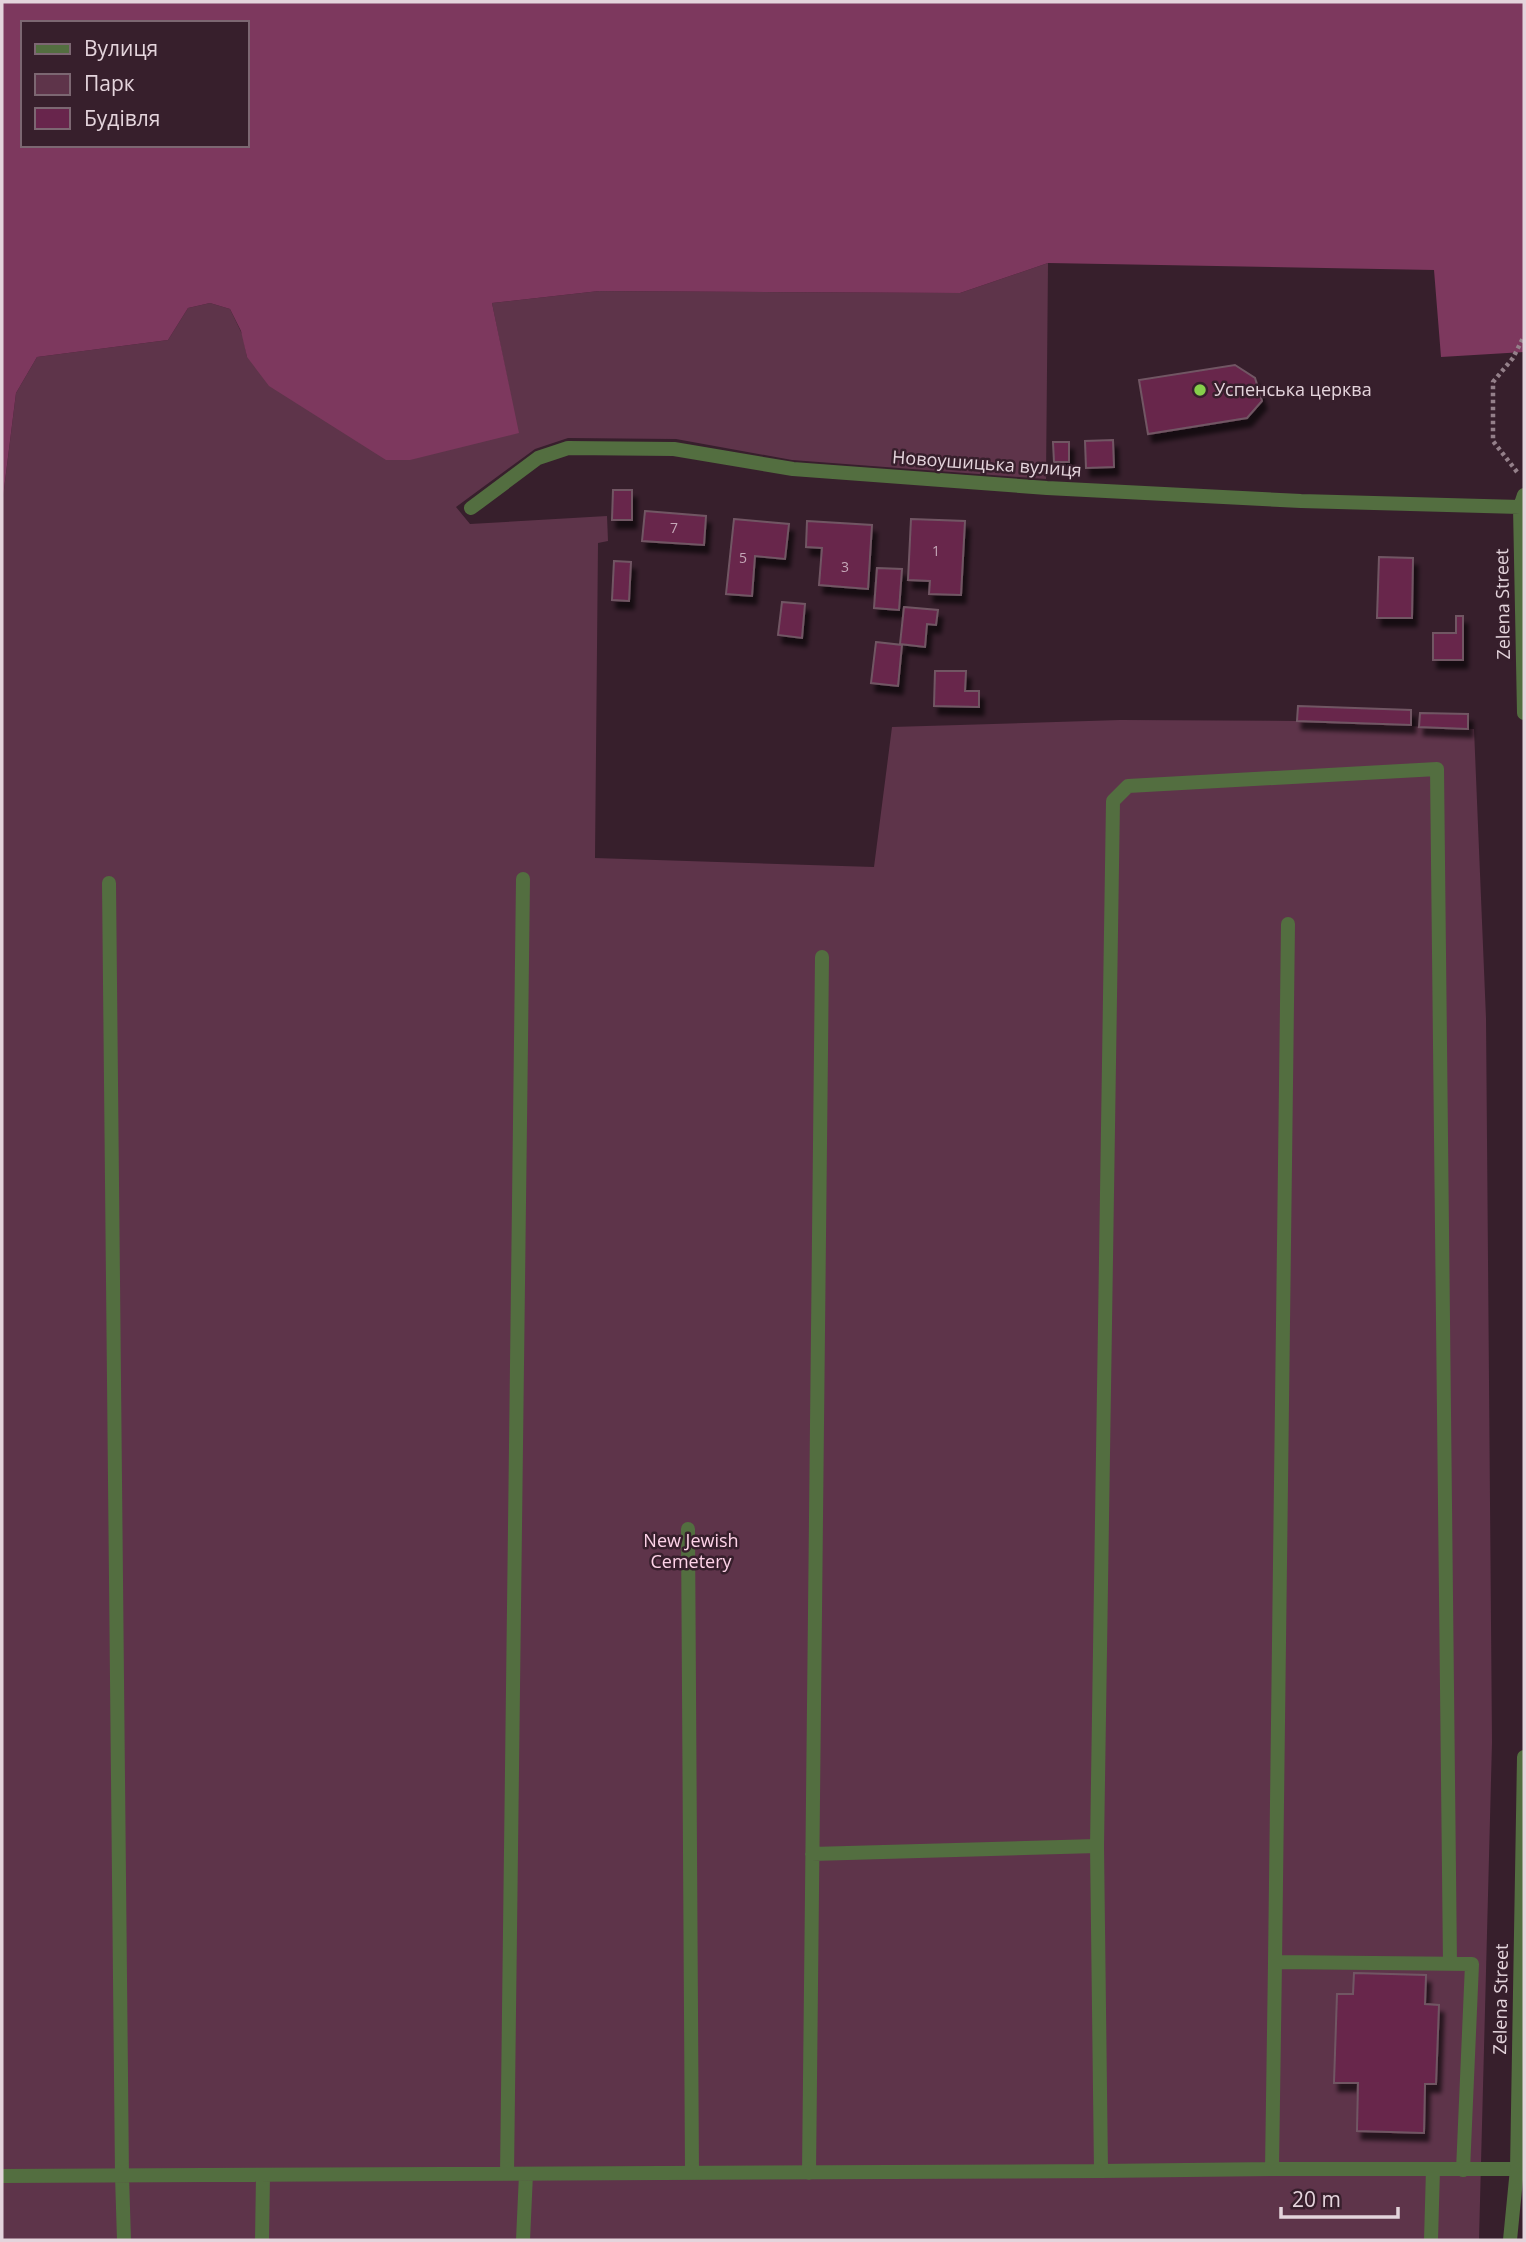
<svg xmlns="http://www.w3.org/2000/svg" width="1526" height="2242" viewBox="0 0 1526 2242" font-family="'Open Sans',sans-serif">
<style>
.green{fill:#5e344a}
.forest{fill:#7d385e;fill-rule:evenodd}
.building{fill:#68254c;stroke:#715664;stroke-width:2;filter:url(#shadow)}
.lines{fill:none;stroke-linecap:round;stroke-linejoin:round}
.path{stroke:#94808a;stroke-width:4.5;stroke-dasharray:3.5 3.5;stroke-linecap:butt}
.lane{stroke:#536e40;stroke-width:14}
.street{stroke:#536e40;stroke-width:14}
.poi-dot{fill:#86cf4b;stroke:#371f2c;stroke-width:2.5}
.labels{text-anchor:middle;stroke-width:5;stroke-linejoin:round;paint-order:stroke}
.number-label{font-size:14px;fill:#c5a8b8}
.poi-label{font-size:18px;fill:#e4d4dc;stroke:#371f2c;text-anchor:start}
.street-label{font-size:18px;fill:#e4d4dc;stroke:#371f2c}
.park-label{font-size:18px;fill:#fed3e8;stroke:#371f2c}
</style>
<defs>
<filter id="shadow"><feDropShadow dx="4.5" dy="8" stdDeviation="2" flood-color="#0009"/></filter>
</defs>
<rect width="100%" height="100%" fill="#371f2c"/>
<path class="green" d="M1048 263 1046 479 792 460 676 439 568 438 535 449 456 507 470 524 607 516 608 541 598 543 595 858 874 867 892 727 1120 720 1297 721 1474 729 1486 1018 1492 1742 1479 2240H2V505L16 393 37 357 168 340 188 308 210 303 230 309 243 336 247 357 518 433 492 303 599 291 960 293Z"/>
<path class="forest" d="M2 2H1524V352L1441 357 1434 270 1048 263 960 293 599 291 492 303 519 433 410 460H386L269 386 247 357 241 331 230 309 210 303 188 308 168 340 37 357 16 393 2 505ZM23 23H247V145H23Z"/>
<path class="building" d="M1235 365 1255 378 1262 401 1247 418 1148 434 1139 380Z
M1113 440 1114 467 1086 468 1085 441Z
M1053 442H1069V462H1054Z
M613 490H632V520H612Z
M645 511 706 516 704 545 642 541Z
M734 519 789 524 785 559 755 556 752 596 726 594Z
M911 519 965 521 961 595 929 594 930 581 908 580Z
M807 521 872 525 868 589 819 585 822 548 806 547Z
M1379 557 1413 558 1412 618H1377Z
M614 561 631 562 629 601 612 600Z
M877 568 902 569 899 610 874 608Z
M782 602 805 604 802 638 778 635Z
M904 607 938 610 936 625 927 624 925 647 900 644Z
M1456 616H1463V660H1433V633H1456Z
M876 642 902 645 898 686 871 683Z
M935 671H966L965 691H979V707L934 706Z
M1298 706 1411 710V725L1297 721Z
M1420 713 1468 714V729L1419 727Z
M1354 1973 1426 1975 1425 2004 1439 2005 1436 2084H1425L1424 2133 1357 2131 1358 2083H1334L1337 1994H1353Z"/>
<g class="lines">
<path class="path" d="M1517 472 1493 441V382L1513 358 1524 336"/>
<path class="lane" d="M109 883 122 2176 124 2240
M688 1529 692 2173
M812 1854 1097 1846
M1275 1962 1288 924
M1272 2169 1275 1962 1472 1964 1463 2170
M1101 2171 1097 1846 1113 801 1128 786 1437 769 1450 1964
M809 2173 822 957
M507 2174 523 879
M2 2176 1101 2171 1272 2169H1517
M262 2240 263 2175
M523 2240 526 2174
M1431 2240 1433 2169"/>
<path class="street" d="M1524 495 1520 507 1524 713
M471 508 538 458 568 448 674 449 793 469 1047 488 1301 501 1520 507
M1510 2240 1517 2169 1524 1757"/>
</g>
<circle class="poi-dot" cx="1200" cy="390" r="7"/>
<g class="labels">
<g class="number-label">
<text x="674" y="533">7</text>
<text x="936" y="556">1</text>
<text x="743" y="563">5</text>
<text x="845" y="572">3</text>
</g>
<g class="poi-label">
<text x="1214" y="396">Успенська церква</text>
</g>
<g class="street-label">
<text transform="translate(987 464) rotate(4)" y="6">Новоушицька вулиця</text>
<text transform="translate(1503 604) rotate(-91)" y="6">Zelena Street</text>
<text transform="translate(1501 1999) rotate(-89)" y="6">Zelena Street</text>
</g>
<g class="park-label">
<text x="691" y="1547">New Jewish<tspan x="691" dy="21">Cemetery</tspan></text>
</g>
</g>
<rect width="1526" height="2242" fill="none" stroke="#e4d4dc" stroke-width="7"/>
<rect x="21" y="21" width="228" height="126" fill="#371f2c" stroke="#7c6772" stroke-width="2"/>
<rect x="35" y="44" width="35" height="10" fill="#536e40" stroke="#7c6772" stroke-width="2"/>
<text x="84" y="56" font-size="21" fill="#e4d4dc">Вулиця</text>
<rect x="35" y="74" width="35" height="21" fill="#5e344a" stroke="#7c6772" stroke-width="2"/>
<text x="84" y="91" font-size="21" fill="#e4d4dc">Парк</text>
<rect x="35" y="108" width="35" height="21" fill="#68254c" stroke="#7c6772" stroke-width="2"/>
<text x="84" y="126" font-size="21" fill="#e4d4dc">Будівля</text>
<path d="M1281 2207v10h117v-10" fill="none" stroke="#e4d4dc" stroke-width="3.5"/>
<text x="1292" y="2207" font-size="21" fill="#e4d4dc" stroke="#371f2c" stroke-width="5" paint-order="stroke">20 m</text>
</svg>
